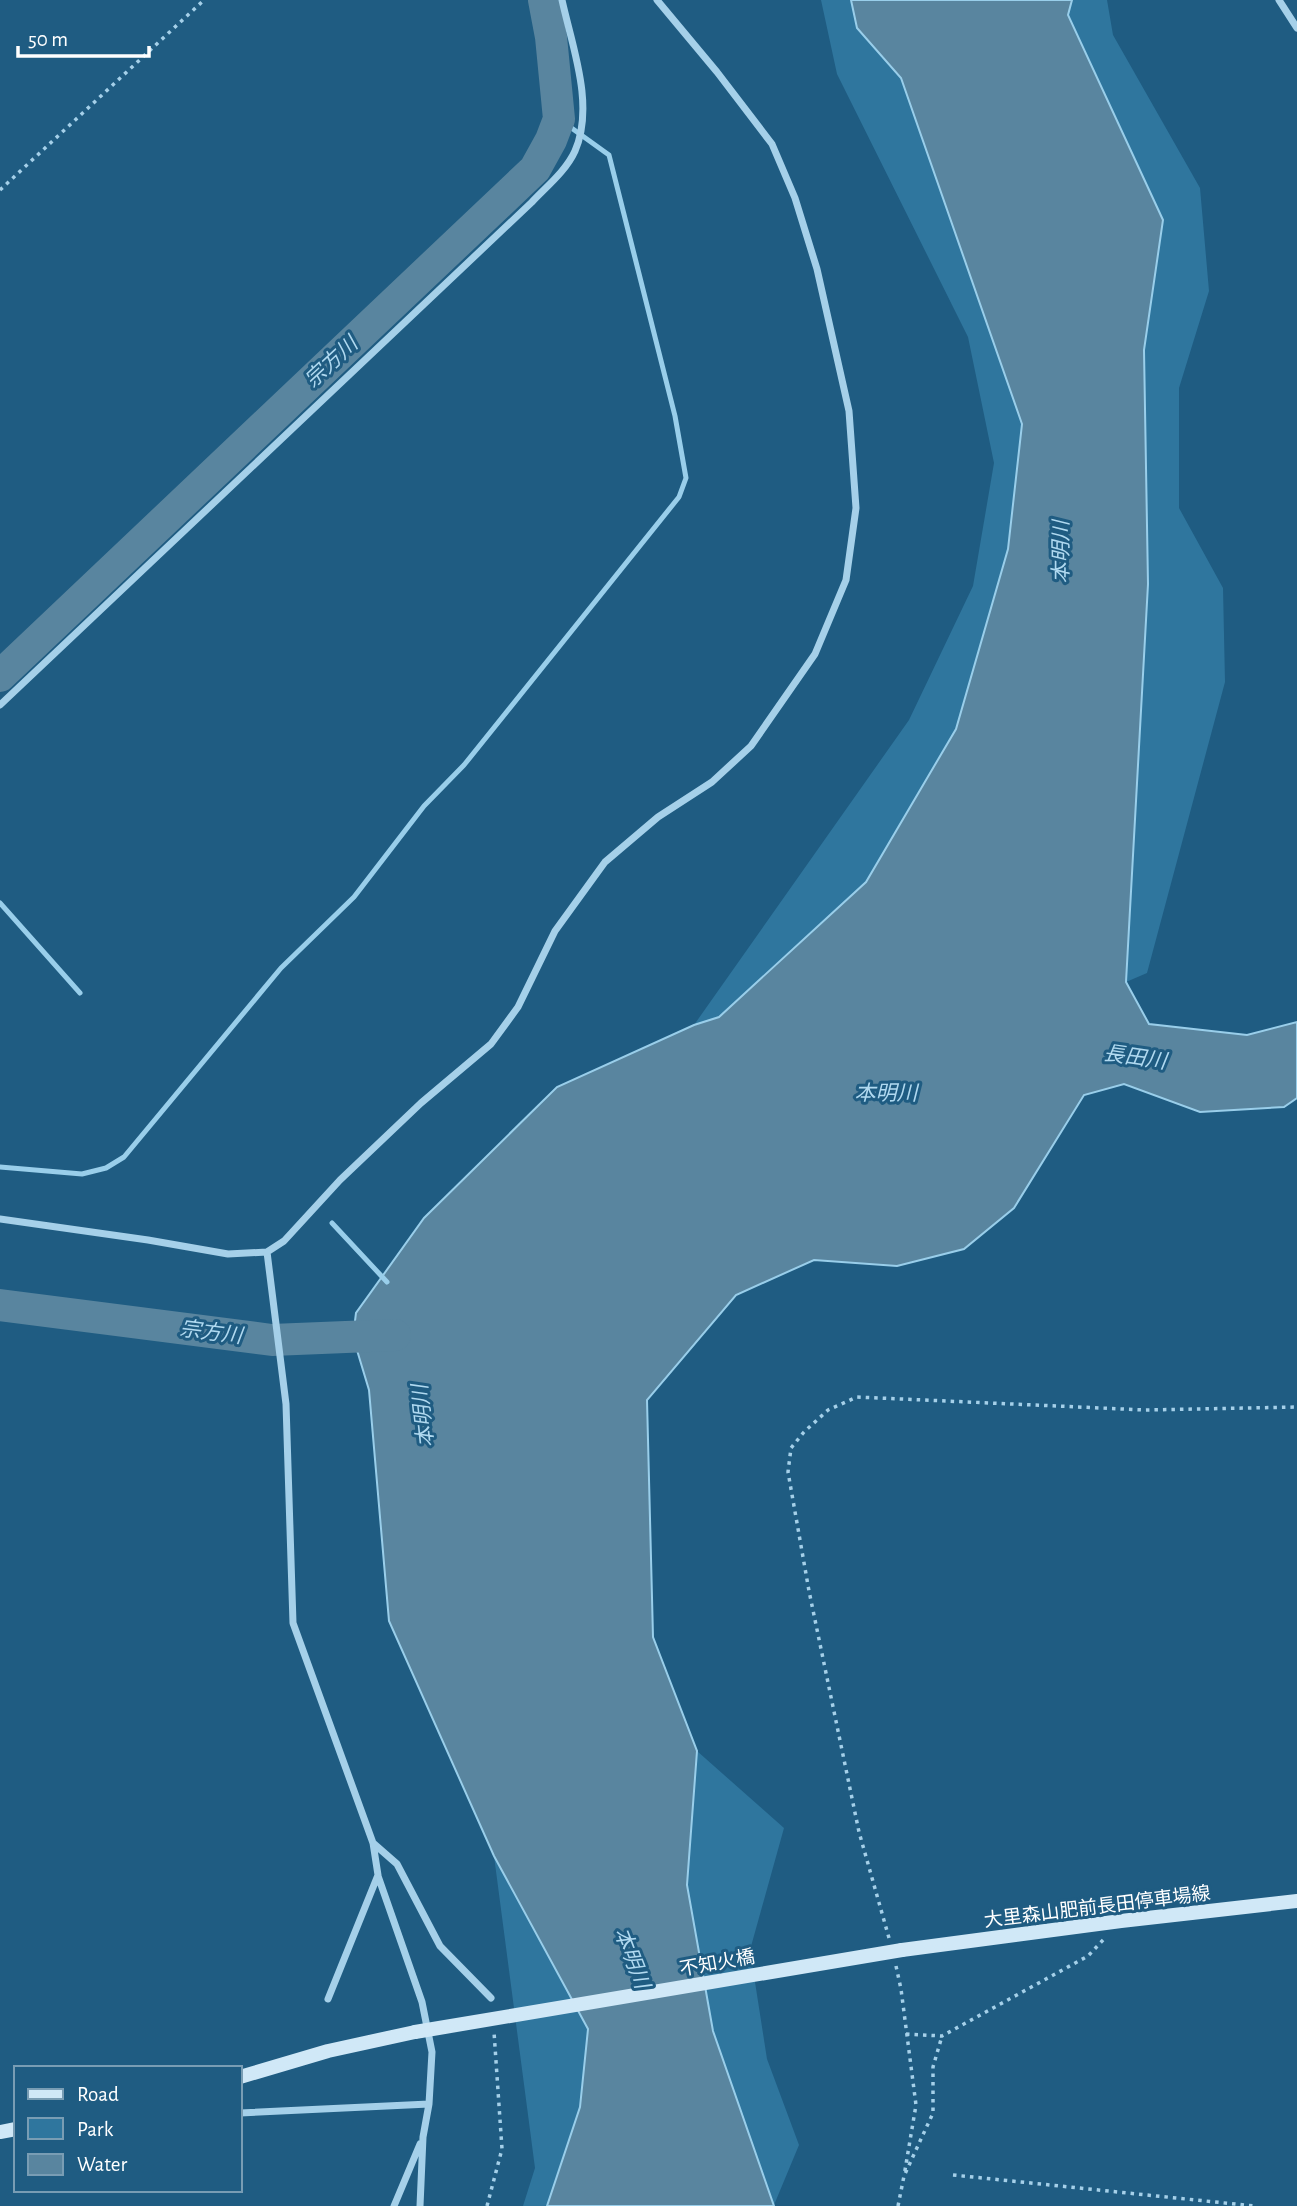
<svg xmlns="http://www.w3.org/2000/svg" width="1297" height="2206" viewBox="0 0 1297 2206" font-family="'Alegreya Sans','Noto Sans JP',sans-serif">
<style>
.green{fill:#2f769e}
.water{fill:#59859f;stroke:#99ceea;stroke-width:2}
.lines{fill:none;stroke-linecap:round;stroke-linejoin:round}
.stream{stroke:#99ceea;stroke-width:5}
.river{stroke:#59859f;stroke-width:32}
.path{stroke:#a5d0e9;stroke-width:3.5;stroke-dasharray:3.5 5;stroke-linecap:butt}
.minor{stroke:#a5d0e9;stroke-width:7}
.secondary{stroke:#d0e8f7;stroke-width:14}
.secondary-bridge{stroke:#d0e8f7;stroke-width:14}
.labels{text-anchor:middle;stroke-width:6;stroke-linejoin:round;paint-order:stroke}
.street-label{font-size:19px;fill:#fff;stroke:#1f5c82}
.water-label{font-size:21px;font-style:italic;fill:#b0d9f0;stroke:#1f5c82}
</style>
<rect width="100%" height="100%" fill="#1f5c82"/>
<path class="green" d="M821 0H851L857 28 901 78 1022 424 1008 549 956 729 866 882 718 1017 694 1025 909 720 973 586 994 463 968 337 837 74Z
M1072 0H1107L1113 35 1200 188 1209 291 1179 388V508L1223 588 1225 682 1147 973 1126 982 1148 584 1144 350 1163 220 1068 14Z
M697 1751 784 1828 750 1950 767 2059 799 2145 774 2205 713 2031 687 1885Z
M494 1856 588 2029 580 2107 547 2206H523L535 2168Z"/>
<path class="water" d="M851 0H1072L1068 15 1163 220 1144 350 1148 584 1126 982 1149 1024 1247 1035 1297 1022V1098L1284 1107 1200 1112 1124 1084 1084 1095 1014 1208 964 1249 897 1266 814 1260 736 1295 647 1400 653 1637 697 1751 687 1885 713 2031 774 2206H547L580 2107 588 2029 494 1856 389 1621 369 1390 353 1337 356 1313 424 1218 557 1087 694 1025 719 1017 866 882 956 729 1008 549 1022 424 901 78 857 28Z"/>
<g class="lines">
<path class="stream" d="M0 903 80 993
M0 1167 82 1174 106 1168 124 1157 281 968 354 897 424 806 464 765 679 497 686 478 675 416 609 155 559 119
M332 1223 387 1282"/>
<path class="river" d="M0 676 535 169 551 140 559 119 551 37 544 0
M0 1305 272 1340 395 1335"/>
<path class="path" d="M0 190 204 0
M889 1938 859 1832 809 1591 788 1472 791 1448 804 1432 828 1410 857 1397 1145 1410 1297 1407
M896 1966 901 1989 916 2105 904 2176
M906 2034 942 2036 1088 1956 1104 1939
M953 2175 1254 2206
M487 2206 502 2149 494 2032
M898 2206 904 2176 933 2113V2067L942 2036"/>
<path class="minor" d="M1279 0 1297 28
M0 705 532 202C546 187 566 171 575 151 595 105 572 46 562 0
M0 1219 148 1240 228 1254 267 1252 284 1241 340 1180 421 1103 491 1044 518 1007 555 931 605 862 658 817 712 782 751 746 815 654 846 580 856 508 849 411 817 269 795 198 772 144 717 72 657 0
M267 1252 286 1404 293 1623 373 1843 378 1875 328 1999
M373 1843 397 1864 440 1946 491 1998
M378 1876 422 2002 432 2052 429 2104 423 2137 420 2206
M240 2113 429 2104
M394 2206 420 2144"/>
<path class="secondary" d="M902 1950 1121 1921 1297 1901
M240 2077 328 2051 415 2032
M0 2132 16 2129"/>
<path class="secondary-bridge" d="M415 2032 902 1950"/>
</g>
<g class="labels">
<g class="street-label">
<text transform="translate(1097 1906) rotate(-7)" y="7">大里森山肥前長田停車場線</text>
<text transform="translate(717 1962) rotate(-10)" y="7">不知火橋</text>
</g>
<g class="water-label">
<text transform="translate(331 362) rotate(-43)" y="7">宗方川</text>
<text transform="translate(1061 552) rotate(-90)" y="7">本明川</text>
<text transform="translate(1135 1057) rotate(8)" y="7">長田川</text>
<text x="886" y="1100">本明川</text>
<text transform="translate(211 1332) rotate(7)" y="7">宗方川</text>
<text transform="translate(423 1416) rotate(-96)" y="7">本明川</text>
<text transform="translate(632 1958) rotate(69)" y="7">本明川</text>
</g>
</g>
<rect x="14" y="2066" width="228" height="126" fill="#1f5c82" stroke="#799db4" stroke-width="2"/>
<rect x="28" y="2089" width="35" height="10" fill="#d0e8f7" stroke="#799db4" stroke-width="2"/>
<text x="77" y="2101" font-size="21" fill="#ffffff">Road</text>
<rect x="28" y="2118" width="35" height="21" fill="#2f769e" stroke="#799db4" stroke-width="2"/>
<text x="77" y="2136" font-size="21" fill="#ffffff">Park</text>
<rect x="28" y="2154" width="35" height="21" fill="#59859f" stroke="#799db4" stroke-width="2"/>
<text x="77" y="2171" font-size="21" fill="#ffffff">Water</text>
<path d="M18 46v10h131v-10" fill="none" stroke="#ffffff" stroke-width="3.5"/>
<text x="28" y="46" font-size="21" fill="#ffffff" stroke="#1f5c82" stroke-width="5" paint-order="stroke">50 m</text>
</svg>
